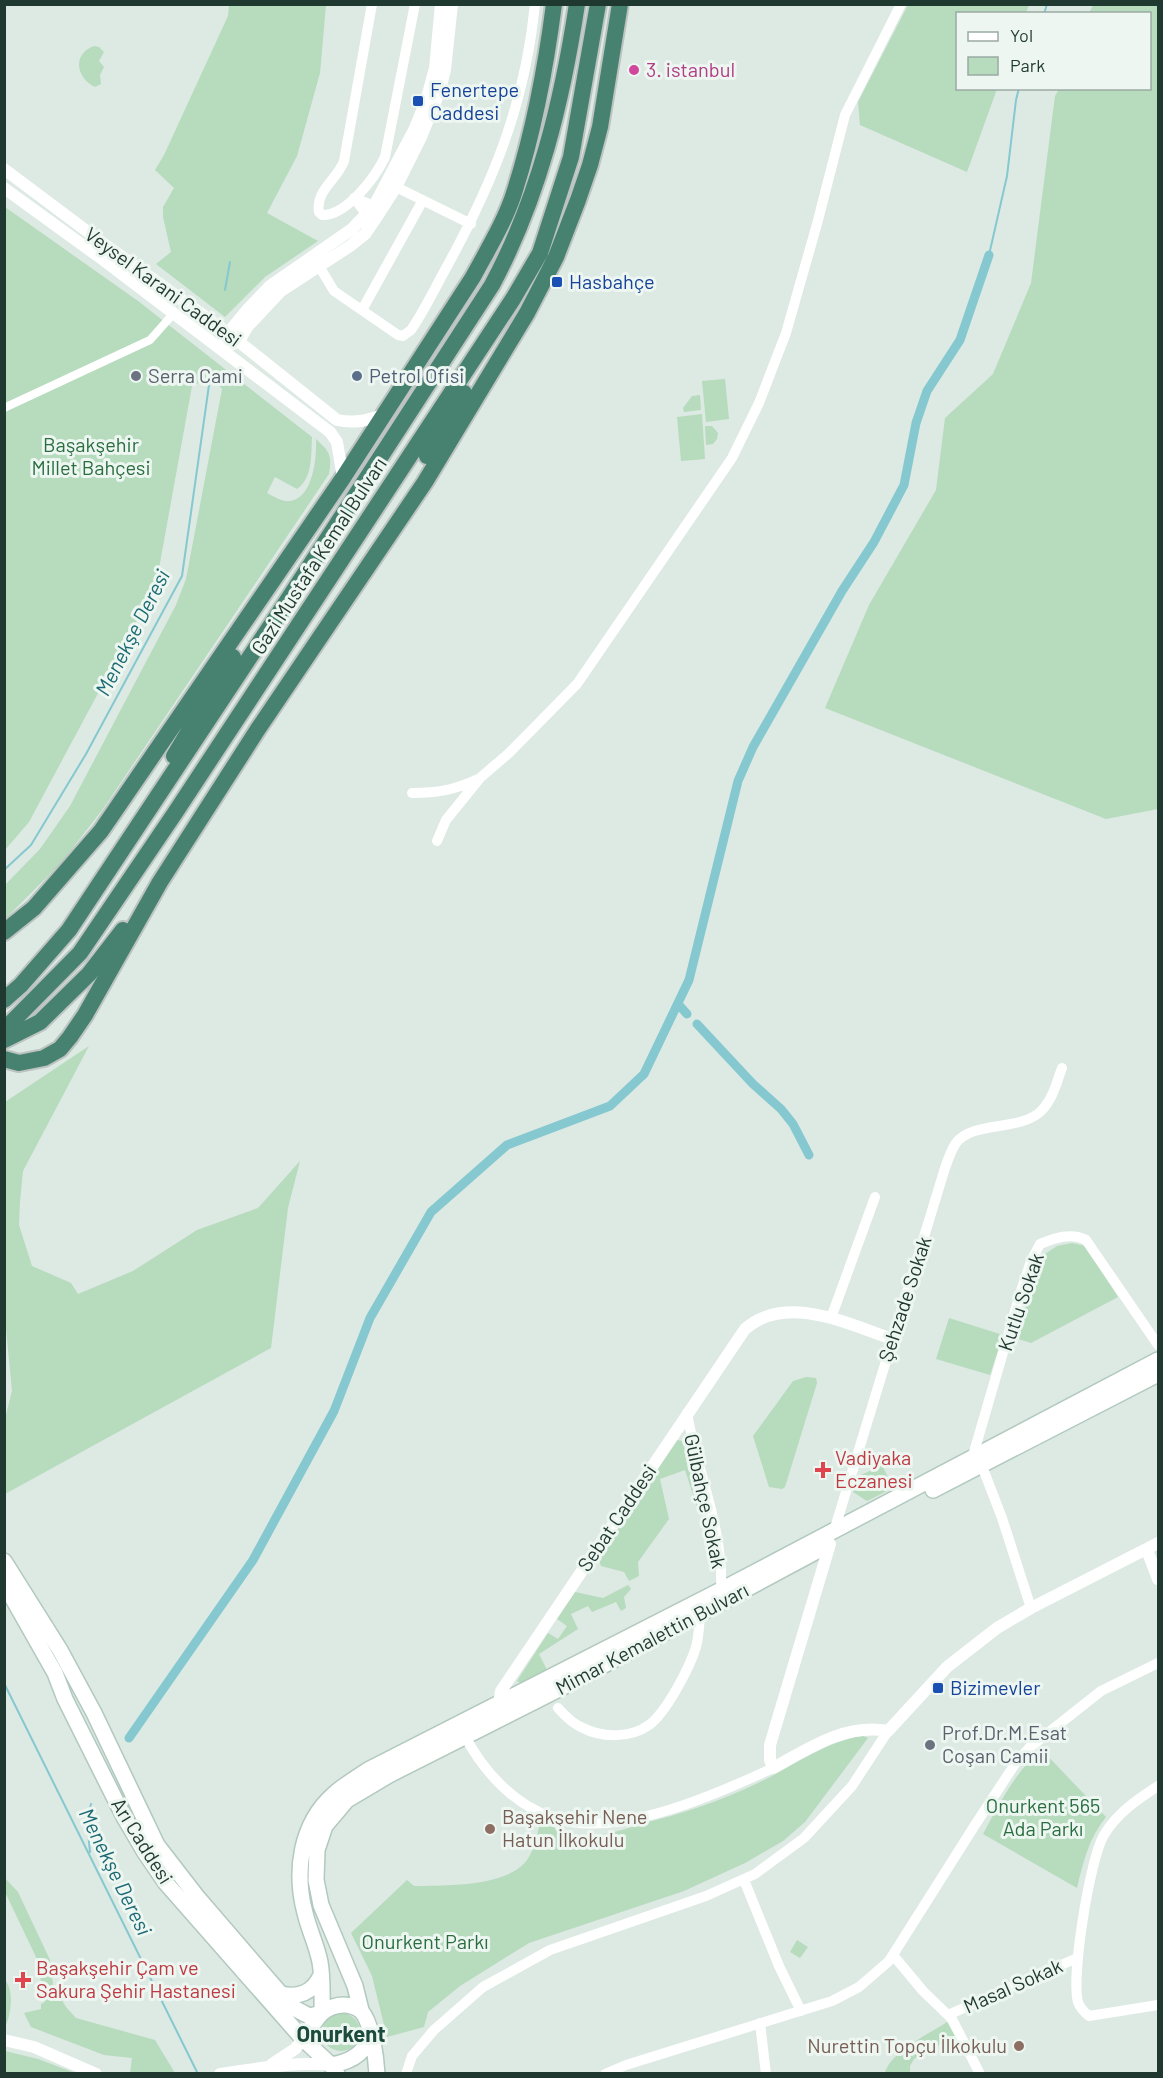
<svg xmlns="http://www.w3.org/2000/svg" width="1163" height="2078" viewBox="0 0 1163 2078" font-family="Barlow,sans-serif">
<style>
.green{fill:#b6dbbd}
.lines{fill:none;stroke-linecap:round;stroke-linejoin:round}
.stream{stroke:#85c8cf;stroke-width:2}
.canal{stroke:#85c8cf;stroke-width:9}
.secondary-casing{stroke:#b1c9be;stroke-width:18}
.trunk-casing{stroke:#bcc3c1;stroke-width:20}
.pedestrian{stroke:#fff;stroke-width:8}
.minor{stroke:#fff;stroke-width:10}
.tertiary{stroke:#fff;stroke-width:12}
.secondary{stroke:#fff;stroke-width:15}
.trunk{stroke:#478270;stroke-width:16}
.hotel-dot{fill:#d1479c;stroke:#edf6f1;stroke-width:2}
.transit-dot{fill:#1a4fb4;stroke:#edf6f1;stroke-width:2}
.worship-dot{fill:#6b7280;stroke:#edf6f1;stroke-width:2}
.service-dot{fill:#5c6f8a;stroke:#edf6f1;stroke-width:2}
.health-dot{fill:#e0444e;stroke:#edf6f1;stroke-width:2}
.education-dot{fill:#8d6e63;stroke:#edf6f1;stroke-width:2}
.labels{text-anchor:middle;stroke-width:6;stroke-linejoin:round;paint-order:stroke}
.hotel-label{font-size:20px;fill:#b23c85;stroke:#edf6f1;text-anchor:start}
.transit-label{font-size:20px;fill:#164399;stroke:#edf6f1;text-anchor:start}
.street-label{font-size:20px;fill:#1f3830;stroke:#edf6f1}
.worship-label{font-size:20px;fill:#5b616d;stroke:#edf6f1;text-anchor:start}
.service-label{font-size:20px;fill:#4e5e75;stroke:#edf6f1;text-anchor:start}
.park-label{font-size:20px;fill:#2a6e40;stroke:#edf6f1}
.health-label{font-size:20px;fill:#be3a42;stroke:#edf6f1;text-anchor:start}
.education-label{font-size:20px;fill:#785e54;stroke:#edf6f1;text-anchor:start}
.water-label{font-size:21px;font-style:italic;fill:#1b6a73;stroke:#edf6f1}
.quarter-label{font-size:22px;font-weight:bold;fill:#1c4a3c;stroke:#edf6f1}
</style>
<rect width="100%" height="100%" fill="#dde9e3"/>
<path class="green" d="M229 5H326L320 73 297 156 267 213 318 241 265 277 225 317 156 264 171 252 163 217V207L174 188 155 170 164 155 228 16Z
M908 5H1029L1026 13 958 14V88L997 89 967 172 860 125 858 102Z
M1093 5H1158V809L1106 819 825 708 869 605 936 490 945 418 993 374 1031 283 1055 96 1059 89 1150 88V14L1089 13Z
M94 46 99 47 104 52 99 61 104 67 100 75 101 84 95 87C76 78 72 54 94 46Z
M5 207 138 301 312 437C311 454 313 478 297 489L275 477 267 493C273 496 279 500 285 501 313 504 317 457 316 439 330 452 332 455 329 474L103 809 61 863 5 919V885L40 849 70 806 176 605 186 579 222 389 216 382 206 380 192 386 156 585 29 822 5 850Z
M725 379 729 419 706 422 702 381Z
M700 395 701 410 684 412 683 408 692 396Z
M702 414 705 459 681 461 677 417Z
M705 426H712L718 433 717 439 713 444 706 445Z
M89 1046 23 1171 20 1201 19 1225 32 1266 71 1283 78 1294 133 1271 197 1230 258 1208 300 1161 288 1208 271 1348 5 1494V1419L12 1391 4 1308 5 1102Z
M1072 1243 1085 1246 1118 1297 1031 1343 1015 1338 1042 1256 1057 1246Z
M949 1318 1003 1335 990 1375 936 1359Z
M806 1377 816 1378 817 1383 785 1487 782 1489 769 1487 753 1436 793 1381Z
M677 1440 682 1441 705 1509 698 1510 685 1470 660 1479 669 1519 638 1562 639 1576 629 1581 624 1572 601 1566 598 1557Z
M882 1465 893 1488 867 1501 853 1492 857 1477Z
M628 1585 631 1589 624 1597 626 1608 621 1611 616 1602 592 1612 588 1606 571 1614 578 1629 539 1654 548 1672 525 1686 517 1681 548 1633 558 1639 567 1626 557 1619 575 1592 603 1598Z
M863 1736 868 1738 805 1822 783 1841 745 1863 684 1891 529 1943 460 1986 428 2012 424 2027 387 2037 372 1976 351 1933 407 1880 414 1886C445 1885 514 1888 530 1855 536 1844 538 1832 540 1820 554 1828 566 1834 582 1835 602 1837 622 1830 641 1824 681 1814 721 1801 758 1783 792 1767 826 1741 863 1736Z
M1041 1749 1106 1817C1089 1838 1083 1862 1077 1888L983 1834C1001 1801 1013 1776 1041 1749Z
M5 1878 18 1892 50 1960 53 1985 66 2007 76 2018 155 2040 175 2073H130L132 2058 104 2055 31 2027 24 2013 41 2009V2004L45 2002 36 1957 5 1892Z
M797 1940 808 1947 800 1958 790 1952Z
M5 1980C14 1990 11 2011 7 2023L5 2025Z
M322 2032a19 19 0 1 1 38 0a19 19 0 1 1-38 0Z
M947 2022 955 2036 914 2059 910 2066V2073H885C890 2052 929 2034 947 2022Z
M5 2051 38 2059 75 2073H5Z"/>
<g class="lines">
<path class="stream" d="M1044 14 1047 4
M989 255 1007 176 1016 100 1019 88
M225 290 230 262
M4 870 31 845 86 754 182 576 210 378
M4 1683 198 2074
M90 1852 87 1822 91 1804"/>
<path class="canal" d="M678 1004 687 1014
M697 1024 753 1084 781 1109 793 1124 809 1155
M129 1738 253 1560 334 1411 370 1318 431 1212 507 1145 610 1106 644 1074 689 980 738 781 753 747 842 591 874 542 904 485 916 423 927 391 960 340 989 255"/>
<defs>
<path id="secondary" d="M933 1490 1158 1374
M4 1561 60 1650 94 1713 157 1845 198 1898 292 2007 309 2016 322 2013
M4 1583 55 1673 65 1699 124 1817 144 1851 165 1882 303 2039 331 2065 337 2074
M279 1993C297 1999 313 1993 321 1975
M361 2010 355 1986 321 1905 316 1880 317 1850 325 1826 347 1800 389 1775 563 1687 819 1550
M322 2013C322 1996 323 1979 320 1962 317 1946 309 1930 305 1913 294 1872 300 1824 334 1794 344 1785 356 1778 368 1770L721 1590 1158 1360
M303 2039C309 2031 315 2020 322 2013 328 2008 336 2005 344 2005 349 2005 357 2007 361 2011 372 2022 376 2058 377 2074
M331 2065C350 2062 366 2054 370 2034"/>
<path id="trunk" d="M427 456 464 393
M174 756 233 657
M4 932 34 908 101 831 343 478 473 277C488 249 506 220 515 190 534 130 546 66 554 4
M4 1000 21 985 69 930 287 601 492 285C539 197 562 102 577 4
M4 1030 80 953 175 813 513 299 540 253 571 157 598 4
M4 1040 40 1022 89 974 123 930
M4 1059 19 1063 44 1058 60 1049 70 1037 85 1015 160 882 258 729 425 482 527 313 556 257 578 200 590 165 600 127 620 4"/>
</defs>
<use href="#secondary" class="secondary-casing"/>
<use href="#trunk" class="trunk-casing"/>
<path class="pedestrian" d="M4 408 150 340 174 313"/>
<path class="minor" d="M372 4 344 161C337 180 315 191 319 212L322 215C346 216 375 178 385 157L415 4
M396 187 471 224
M367 215 354 198 374 206
M319 266 334 291 398 335 403 336 411 330C424 311 434 290 445 270 493 183 525 105 535 4
M362 310 423 200
M412 793C438 793 454 790 478 779
M437 841 446 820 480 778 509 753 577 684 732 458 759 403 786 333 817 224 845 115 901 4
M831 1318 875 1197
M687 1413C697 1471 724 1530 721 1590
M972 1459 1020 1294 1031 1261 1040 1244C1055 1238 1071 1232 1086 1240L1158 1345
M982 1466 1002 1518 1031 1608
M834 1531 945 1168C948 1160 951 1150 956 1143 974 1120 1022 1132 1042 1110 1053 1099 1057 1081 1062 1068
M558 1708C565 1716 573 1724 583 1728 602 1738 631 1738 649 1725 666 1713 690 1667 696 1647 699 1636 699 1626 700 1615
M465 1736C483 1771 515 1806 554 1818 617 1839 715 1795 773 1768
M1158 1786C1138 1799 1117 1813 1104 1835 1090 1858 1071 1976 1078 2002 1080 2008 1084 2012 1089 2016L1158 2005
M744 1880 779 1966 801 2011
M893 1955 923 1991 952 2019 980 2074
M948 2015 1077 1958
M760 2023 766 2074
M406 2074 412 2056 434 2030 483 1987 550 1950 706 1896 755 1874 804 1838 852 1786 888 1731
M605 2074 626 2065 832 2001 859 1987 889 1961 975 1825 1015 1764 1029 1748 1101 1691 1158 1663"/>
<path class="tertiary" d="M4 169 100 241 228 333 337 420C356 424 368 420 386 414
M4 188 102 259 330 432 337 442 343 478
M225 341 228 333 247 310 270 286 352 229 374 206 415 128 426 101 435 68 441 4
M231 345 239 341 248 326 281 291 350 246 365 234 378 215 396 187 421 137 439 93 445 70 452 4
M830 1544 770 1745V1760L773 1768C808 1749 845 1723 888 1731L947 1667 997 1628 1031 1608 1158 1543
M1147 1550 1158 1579
M499 1703 501 1691 745 1329C786 1293 848 1324 892 1339
M4 2040 34 2047 96 2074
M272 2064 295 2049 303 2039
M220 2074C257 2069 294 2061 331 2065"/>
<use href="#secondary" class="secondary"/>
<use href="#trunk" class="trunk"/>
</g>
<circle class="hotel-dot" cx="634" cy="70" r="6"/>
<g class="transit-dot">
<rect x="412" y="95" width="12" height="12" rx="3"/>
<rect x="551" y="276" width="12" height="12" rx="3"/>
<rect x="932" y="1682" width="12" height="12" rx="3"/>
</g>
<g class="worship-dot">
<circle cx="136" cy="376" r="6"/>
<circle cx="930" cy="1745" r="6"/>
</g>
<circle class="service-dot" cx="357" cy="376" r="6"/>
<g class="health-dot">
<path d="M820 1461h6v6h6v6h-6v6h-6v-6h-6v-6h6z"/>
<path d="M20 1971h6v6h6v6h-6v6h-6v-6h-6v-6h6z"/>
</g>
<g class="education-dot">
<circle cx="490" cy="1829" r="6"/>
<circle cx="1019" cy="2046" r="6"/>
</g>
<g class="labels">
<g class="hotel-label">
<text x="646" y="77">3. istanbul</text>
</g>
<g class="transit-label">
<text x="430" y="97">Fenertepe<tspan x="430" dy="23">Caddesi</tspan></text>
<text x="569" y="289">Hasbahçe</text>
<text x="950" y="1695">Bizimevler</text>
</g>
<g class="street-label">
<text transform="translate(163 287) rotate(36)" y="7">Veysel Karani Caddesi</text>
<text transform="translate(319 556) rotate(-57)" y="7">Gazi Mustafa Kemal Bulvarı</text>
<text transform="translate(905 1299) rotate(-72)" y="7">Şehzade Sokak</text>
<text transform="translate(1021 1302) rotate(-71)" y="7">Kutlu Sokak</text>
<text transform="translate(705 1501) rotate(78)" y="7">Gülbahçe Sokak</text>
<text transform="translate(617 1518) rotate(-56)" y="7">Sebat Caddesi</text>
<text transform="translate(652 1639) rotate(-28)" y="7">Mimar Kemalettin Bulvarı</text>
<text transform="translate(142 1841) rotate(58)" y="7">Arı Caddesi</text>
<text transform="translate(1013 1986) rotate(-24)" y="7">Masal Sokak</text>
</g>
<g class="worship-label">
<text x="148" y="383">Serra Cami</text>
<text x="942" y="1740">Prof.Dr.M.Esat<tspan x="942" dy="23">Coşan Camii</tspan></text>
</g>
<g class="service-label">
<text x="369" y="383">Petrol Ofisi</text>
</g>
<g class="park-label">
<text x="91" y="452">Başakşehir<tspan x="91" dy="23">Millet Bahçesi</tspan></text>
<text x="1043" y="1813">Onurkent 565<tspan x="1043" dy="23">Ada Parkı</tspan></text>
<text x="425" y="1949">Onurkent Parkı</text>
</g>
<g class="health-label">
<text x="835" y="1465">Vadiyaka<tspan x="835" dy="23">Eczanesi</tspan></text>
<text x="36" y="1975">Başakşehir Çam ve<tspan x="36" dy="23">Sakura Şehir Hastanesi</tspan></text>
</g>
<g class="education-label">
<text x="502" y="1824">Başakşehir Nene<tspan x="502" dy="23">Hatun İlkokulu</tspan></text>
<text x="1007" y="2053" text-anchor="end">Nurettin Topçu İlkokulu</text>
</g>
<g class="water-label">
<text transform="translate(133 633) rotate(-63)" y="7">Menekşe Deresi</text>
<text transform="translate(115 1872) rotate(64)" y="7">Menekşe Deresi</text>
</g>
<g class="quarter-label">
<text x="341" y="2042">Onurkent</text>
</g>
</g>
<rect width="1163" height="2078" fill="none" stroke="#1f3830" stroke-width="12"/>
<rect x="956" y="12" width="195" height="78" fill="#edf6f1" stroke="#9baaa4" stroke-width="1.5"/>
<rect x="968" y="32" width="30" height="9" fill="#ffffff" stroke="#9baaa4" stroke-width="1.5"/>
<text x="1010" y="42" font-size="18" fill="#1f3830">Yol</text>
<rect x="968" y="57" width="30" height="18" fill="#b6dbbd" stroke="#9baaa4" stroke-width="1.5"/>
<text x="1010" y="72" font-size="18" fill="#1f3830">Park</text>
</svg>
